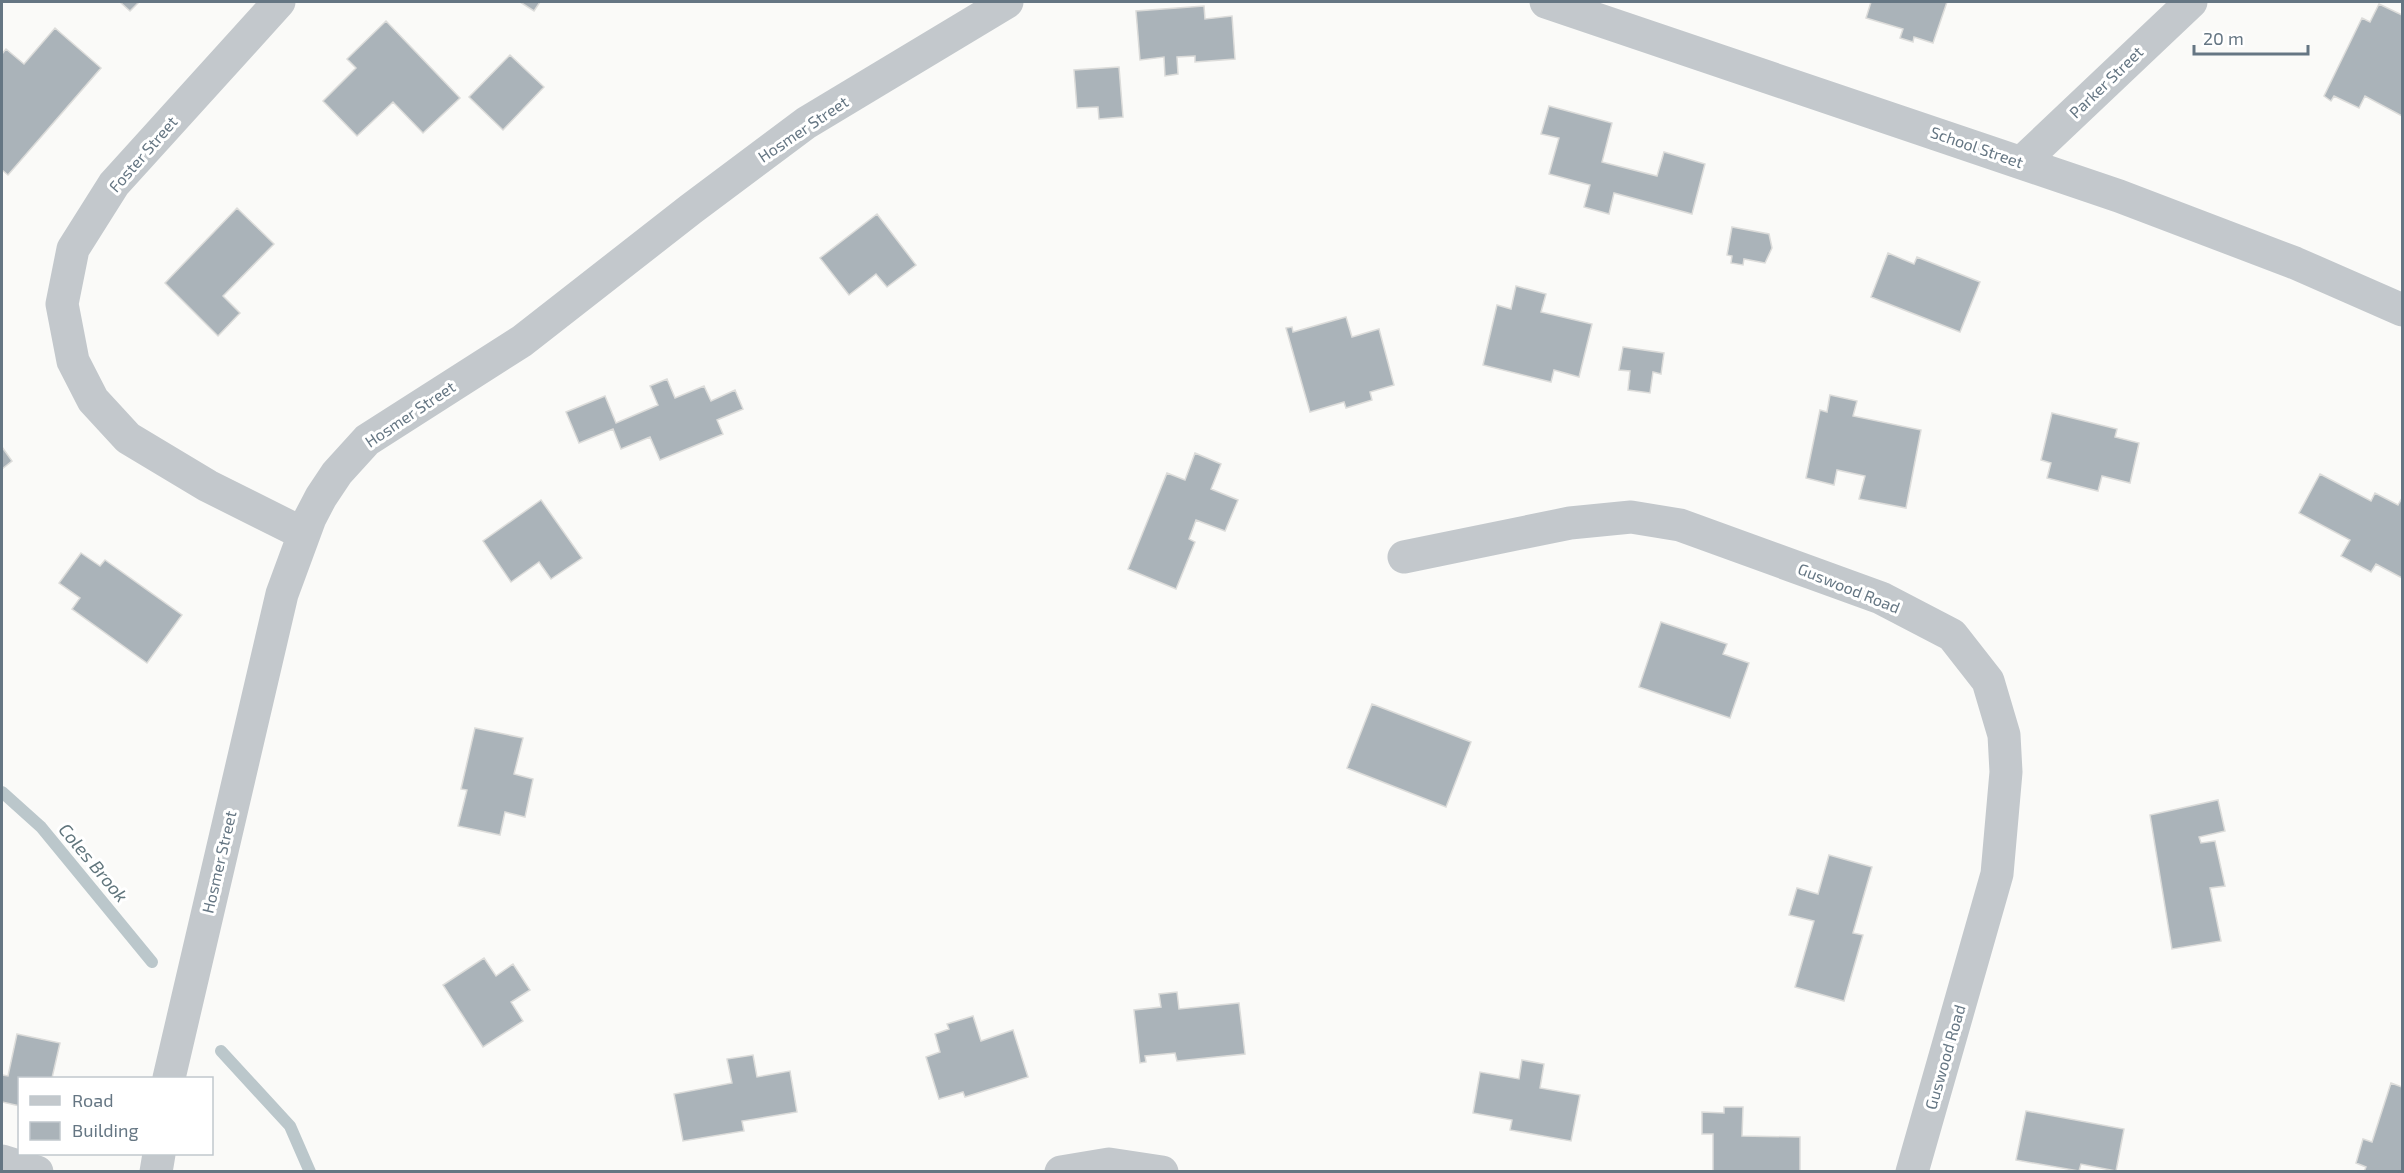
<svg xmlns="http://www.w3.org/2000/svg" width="2404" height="1173" viewBox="0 0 2404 1173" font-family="'Exo 2',sans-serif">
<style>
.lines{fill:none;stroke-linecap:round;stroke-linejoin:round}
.stream{stroke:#bbc7cb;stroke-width:12}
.building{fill:#aab3b9;stroke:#dcdcda;stroke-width:1.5}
.minor{stroke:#c3c8cc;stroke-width:33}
.labels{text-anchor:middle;stroke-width:6;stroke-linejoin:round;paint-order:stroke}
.street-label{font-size:16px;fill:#657683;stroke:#fff}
.water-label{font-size:18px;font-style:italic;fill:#60757c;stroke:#fff}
</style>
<rect width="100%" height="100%" fill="#fafaf8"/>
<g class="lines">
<path class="stream" d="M2 792 41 827 152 962
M221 1051 290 1126 310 1172"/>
</g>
<path class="building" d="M120 2H139L130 11Z
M520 2H540L534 11Z
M1871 2H1947L1933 43 1914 37 1913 42 1900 38 1903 29 1866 18Z
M2379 4 2402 15V116L2365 96 2359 108 2334 96 2331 101 2324 96 2362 18 2370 22Z
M1204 6 1205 19 1232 16 1235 59 1195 62V56L1177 57 1178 74 1165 76 1164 57 1140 60 1136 11Z
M386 21 460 98 423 133 393 102 357 136 323 101 356 68 347 59Z
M55 28 101 68 8 175 2 170V54L6 49 24 64Z
M510 55 544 87 503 130 469 97Z
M1119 67 1123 117 1099 119 1098 107 1077 108 1074 70Z
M1549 106 1612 123 1602 162 1657 176 1664 152 1705 164 1692 214 1614 193 1609 214 1584 207 1590 185 1549 174 1559 138 1541 134Z
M237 208 274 244 223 296 240 313 218 336 165 283Z
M877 214 916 265 887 287 876 274 849 295 820 258Z
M1732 227 1769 234 1772 248 1765 263 1744 259 1743 265 1731 263 1732 256 1727 255Z
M1888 253 1914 264 1917 257 1980 282 1960 332 1871 297Z
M1516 286 1546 294 1541 312 1592 324 1579 377 1554 370 1551 382 1483 365 1497 305 1511 309Z
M1346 317 1352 337 1379 329 1394 385 1370 392 1372 400 1346 408 1344 402 1310 412 1286 328 1292 327 1293 332Z
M1623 347 1664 353 1661 374 1653 372 1650 393 1628 390 1630 371 1619 370Z
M667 379 675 398 704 386 711 401 735 390 743 409 717 420 723 434 660 460 650 437 621 449 613 429 579 443 566 412 605 396 616 423 658 405 650 386Z
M1830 395 1857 401 1853 416 1921 430 1906 508 1859 499 1865 476 1837 470 1834 485 1806 478 1820 410 1827 412Z
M2052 413 2117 429 2115 437 2139 443 2130 483 2102 476 2098 491 2047 478 2051 463 2041 460Z
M2 447 12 461 2 469Z
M1195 453 1221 464 1211 489 1238 500 1225 531 1196 520 1189 539 1195 542 1176 589 1128 569 1167 473 1185 480Z
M2320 474 2371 501 2375 493 2398 505 2402 498V578L2376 564 2371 572 2341 556 2350 540 2299 513Z
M541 500 582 558 551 579 539 562 511 582 483 541Z
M81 553 100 566 105 560 182 615 147 663 72 609 80 598 59 583Z
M1661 622 1727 644 1723 654 1749 663 1730 718 1639 687Z
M1372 704 1471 742 1446 807 1347 768Z
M475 728 523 738 514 774 533 779 525 817 505 812 500 835 458 826 467 790 461 789Z
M2218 800 2225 831 2199 837 2201 843 2215 841 2225 886 2210 888 2221 941 2172 949 2150 815Z
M1829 855 1872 867 1853 933 1863 935 1844 1001 1795 987 1814 921 1789 915 1797 888 1818 894Z
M484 958 496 976 513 964 530 990 511 1002 523 1021 483 1047 443 985Z
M1177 992 1179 1009 1239 1003 1245 1054 1177 1061 1175 1053 1145 1056 1146 1062 1140 1063 1134 1010 1161 1007 1159 994Z
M973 1016 981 1041 1013 1030 1028 1077 965 1097 963 1092 939 1099 926 1057 940 1052 935 1034 949 1029 947 1024Z
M17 1034 60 1043 52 1078H20V1106L2 1102V1075L8 1076Z
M753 1055 757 1077 790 1071 797 1112 742 1121 744 1131 683 1141 674 1094 732 1083 727 1059Z
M1522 1060 1544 1064 1540 1088 1580 1095 1571 1141 1510 1130 1512 1120 1473 1113 1480 1072 1519 1079Z
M2391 1083 2402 1087V1172H2364L2366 1167 2356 1163 2363 1139 2372 1142Z
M1724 1107H1743L1742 1136 1800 1137V1172H1713V1134H1702V1112L1724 1113Z
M2026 1111 2124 1129 2116 1171 2081 1164 2079 1171 2016 1160Z"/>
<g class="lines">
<path class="minor" d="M279 2 114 184 73 249 62 304 73 361 93 400 128 438 208 486 304 534
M1546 2 2119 196 2295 263 2402 310
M2022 162 2191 2
M1404 557 1570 523 1631 517 1680 525 1881 598 1952 635 1988 681 2004 735 2006 772 1997 874 1912 1172
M169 1078 282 594 310 518 321 497 337 473 367 440 522 341 691 209 806 123 1007 2
M2 1161 37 1172
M156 1172 159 1154
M1061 1172 1109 1164 1162 1172"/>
</g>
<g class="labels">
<g class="street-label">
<text transform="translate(2106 82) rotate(-44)" y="6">Parker Street</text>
<text transform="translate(803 129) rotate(-34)" y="6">Hosmer Street</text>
<text transform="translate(1977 147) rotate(19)" y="6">School Street</text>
<text transform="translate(143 154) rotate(-49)" y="6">Foster Street</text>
<text transform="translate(410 414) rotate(-34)" y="6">Hosmer Street</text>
<text transform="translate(1849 588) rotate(22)" y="6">Guswood Road</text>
<text transform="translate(219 862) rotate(-77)" y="6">Hosmer Street</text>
<text transform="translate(1945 1057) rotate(-74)" y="6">Guswood Road</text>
</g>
<g class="water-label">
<text transform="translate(93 863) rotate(50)" y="6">Coles Brook</text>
</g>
</g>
<rect width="2404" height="1173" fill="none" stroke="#657683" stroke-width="6"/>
<rect x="18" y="1077" width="195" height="78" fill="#ffffff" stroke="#c1c8cd" stroke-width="1.5"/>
<rect x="30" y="1096" width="30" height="9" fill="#c3c8cc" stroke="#c1c8cd" stroke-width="1.5"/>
<text x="72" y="1107" font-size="18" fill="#657683">Road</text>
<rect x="30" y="1122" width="30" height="18" fill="#aab3b9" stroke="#c1c8cd" stroke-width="1.5"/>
<text x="72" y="1137" font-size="18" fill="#657683">Building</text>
<path d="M2194 45v9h114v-9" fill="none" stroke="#657683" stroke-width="3"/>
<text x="2203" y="45" font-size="18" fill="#657683" stroke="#ffffff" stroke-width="4.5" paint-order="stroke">20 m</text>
</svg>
